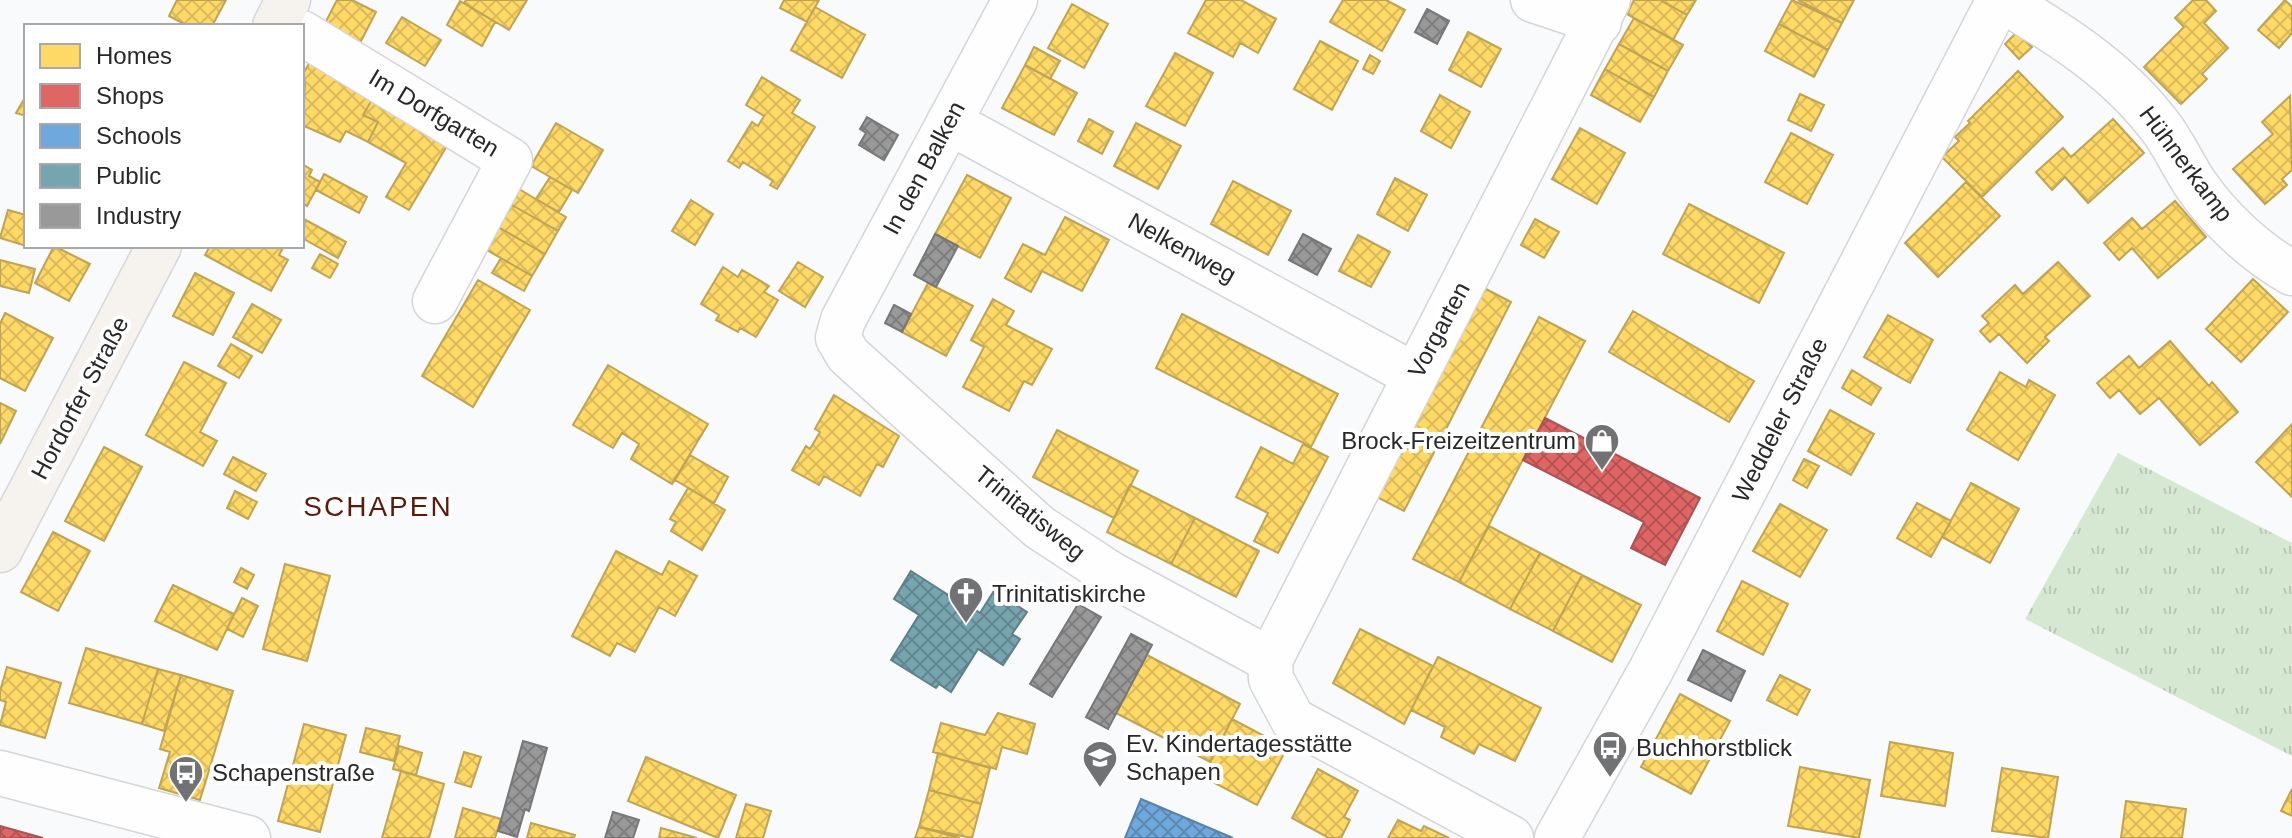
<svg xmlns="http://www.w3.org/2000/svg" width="2292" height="838" viewBox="0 0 2292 838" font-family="Arial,sans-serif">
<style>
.grass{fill:url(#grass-tufts)}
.homes{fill:url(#homes-cross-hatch);stroke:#bea454;stroke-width:2}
.shops{fill:url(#shops-cross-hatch);stroke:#a95354;stroke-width:2}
.schools{fill:url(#schools-cross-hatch);stroke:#5a82a7;stroke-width:2}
.public{fill:url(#public-cross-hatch);stroke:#5f8087;stroke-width:2}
.industry{fill:url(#industry-cross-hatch);stroke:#777778;stroke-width:2}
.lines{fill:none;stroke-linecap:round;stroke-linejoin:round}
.minor-casing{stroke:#d5d5d7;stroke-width:47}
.major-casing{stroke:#d6d7d8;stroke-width:47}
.minor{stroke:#fefeff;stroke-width:44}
.major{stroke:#f6f2ee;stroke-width:44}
.labels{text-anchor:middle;stroke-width:8;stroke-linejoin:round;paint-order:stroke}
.street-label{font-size:24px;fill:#28282a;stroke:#fff}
.poi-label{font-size:24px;fill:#28282a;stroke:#fff;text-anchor:start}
.quarter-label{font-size:28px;letter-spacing:2px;fill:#5c1a0d;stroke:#fff}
</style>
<defs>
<pattern id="grass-tufts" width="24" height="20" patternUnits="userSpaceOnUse" patternTransform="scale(2)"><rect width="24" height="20" fill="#d7e8d2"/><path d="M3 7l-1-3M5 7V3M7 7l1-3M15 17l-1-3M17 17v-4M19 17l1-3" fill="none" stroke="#b9c7b4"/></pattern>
<pattern id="homes-cross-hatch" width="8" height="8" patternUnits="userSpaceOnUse" patternTransform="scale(2)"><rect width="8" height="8" fill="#ffd966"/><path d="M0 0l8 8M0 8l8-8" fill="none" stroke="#dbba59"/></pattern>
<pattern id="shops-cross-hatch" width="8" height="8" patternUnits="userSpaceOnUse" patternTransform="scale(2)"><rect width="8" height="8" fill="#e06666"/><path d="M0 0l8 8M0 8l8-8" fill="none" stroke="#b65454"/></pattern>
<pattern id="schools-cross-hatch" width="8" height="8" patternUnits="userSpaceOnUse" patternTransform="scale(2)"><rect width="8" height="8" fill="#6fa8dc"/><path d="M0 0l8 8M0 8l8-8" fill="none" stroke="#5b89b3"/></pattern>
<pattern id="public-cross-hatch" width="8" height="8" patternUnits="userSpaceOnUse" patternTransform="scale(2)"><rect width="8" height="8" fill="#76a5af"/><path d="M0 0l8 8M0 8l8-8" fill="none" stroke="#61868f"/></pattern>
<pattern id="industry-cross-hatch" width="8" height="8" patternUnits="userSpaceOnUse" patternTransform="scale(2)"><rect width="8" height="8" fill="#999"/><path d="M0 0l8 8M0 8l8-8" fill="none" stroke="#7d7d7d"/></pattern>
</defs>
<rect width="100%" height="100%" fill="#f9fafc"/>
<path class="grass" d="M2118 453 2292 543V756L2025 619Z"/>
<path class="homes" d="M177 0H226L212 26H188L169 16Z
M337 0H352L376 12 357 49 321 31Z
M466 0H527L509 30 464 3Z
M784 0H819L807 22 780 8Z
M1206 0H1241L1276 19 1258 53 1240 43 1233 57 1188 33Z
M1343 0H1386L1405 10 1382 51 1330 22Z
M1634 0H1660L1687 15 1673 40 1627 14Z
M1660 0H1696L1687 15Z
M1792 0 1842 23 1828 50 1779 24Z
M1798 0H1854L1842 23Z
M2193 0H2206L2216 11 2204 23 2228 48 2202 74 2207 79 2181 104 2144 67 2184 27 2175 18Z
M2285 0 2292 7V33L2279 48 2258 30Z
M460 1 495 22 482 46 447 25Z
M1072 4 1108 24 1084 68 1048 48Z
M815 7 865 35 842 78 791 50Z
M402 17 441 40 425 66 386 43Z
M1634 18 1683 45 1668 71 1619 44Z
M1779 24 1828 50 1814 77 1765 51Z
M1468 32 1501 49 1481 87 1449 70Z
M2017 32 2032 47 2019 59 2005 44Z
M1320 41 1358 61 1332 110 1294 89Z
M1619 44 1668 71 1654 97 1605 69Z
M1034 47 1060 61 1050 79 1025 65Z
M1175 53 1213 73 1185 126 1146 106Z
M1370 55 1380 61 1373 74 1363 69Z
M312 58 376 93 363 115 378 122 368 142 346 131 340 142 302 125 305 84 302 76Z
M1025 65 1077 93 1054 135 1002 108Z
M1605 69 1654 97 1640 122 1591 95Z
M2018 71 2063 117 1982 197 1942 157 1959 141 1955 137 1970 123 1968 121Z
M762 77 800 100 792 113 815 127 777 189 770 185 773 181 743 162 739 168 728 161 752 122 758 126 764 116 746 105Z
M376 93 454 134 409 210 386 197 406 163 368 142 378 122 363 115Z
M1800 94 1824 105 1811 131 1788 120Z
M1440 95 1470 112 1451 148 1421 131Z
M26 96V116L16 113Z
M2290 96 2292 170 2282 179 2287 185 2265 204 2233 169 2273 134 2262 122Z
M1089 119 1113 132 1102 154 1078 141Z
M2113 119 2144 153 2088 203 2065 177 2052 190 2036 172 2063 148 2071 157Z
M556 123 603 150 578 193 531 166Z
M1136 123 1181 146 1158 189 1114 166Z
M1580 128 1625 153 1597 204 1552 179Z
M1791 133 1833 155 1807 204 1765 182Z
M302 164 312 170 309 176 320 182 307 206 302 203Z
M324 174 367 197 359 213 316 190Z
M967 175 1011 198 980 258 935 234Z
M550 177 572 190 559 212 536 199Z
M1395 178 1427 195 1408 231 1377 214Z
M1233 181 1291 211 1268 255 1211 224Z
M1966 182 2000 216 1938 277 1905 243Z
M519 189 566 217 558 231 510 204Z
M691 200 713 214 695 245 672 231Z
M2175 201 2206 237 2158 278 2132 248 2119 260 2104 243 2132 218 2142 229Z
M510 204 558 231 545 254 498 227Z
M1689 204 1784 253 1759 303 1663 254Z
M8 210 26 215V246L0 238Z
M1065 217 1109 240 1082 291 1042 271 1031 292 1005 278 1023 244 1045 255Z
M302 218 346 242 338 258 302 238Z
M1535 219 1559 232 1544 258 1521 245Z
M498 227 545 254 532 276 485 249Z
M1358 235 1390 252 1371 287 1339 271Z
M54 246 90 264 69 301 35 283Z
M210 246H284L279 255 288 260 271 291 205 255Z
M320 254 338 264 330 278 312 268Z
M501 258 532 276 524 291 492 273Z
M0 260 35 269 29 293 0 286Z
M798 262 823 277 805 307 779 291Z
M2058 262 2090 296 2045 337 2049 341 2027 363 1999 334 1990 342 1980 331 1989 323 1982 316 2015 285 2023 294Z
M723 267 738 277 742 270 769 286 764 292 778 300 756 337 740 328 738 332 716 320 719 315 701 304Z
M195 273 234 293 213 335 173 316Z
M2253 279 2288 312 2241 362 2206 329Z
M478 280 530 310 473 407 422 376Z
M928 283 973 306 946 356 902 332Z
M1484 288 1511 302 1404 511 1377 497Z
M993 299 1014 311 1006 325 1052 349 1032 385 1024 381 1009 411 963 387 984 347 971 340Z
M252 304 281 320 262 353 233 337Z
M1633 311 1754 381 1729 422 1609 352Z
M5 313 53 338 25 391 0 378V324Z
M1182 314 1338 394 1311 447 1156 368Z
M1888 315 1933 340 1910 383 1864 357Z
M1539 317 1585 341 1459 582 1413 559Z
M2170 341 2209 386 2212 382 2238 412 2200 445 2159 398 2140 414 2119 390 2110 398 2097 383 2129 356 2139 368Z
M231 344 252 356 239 378 218 366Z
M184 362 226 383 200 432 217 441 203 466 146 435Z
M608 365 708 424 672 484 631 459 639 444 622 433 613 448 573 425Z
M1852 370 1881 388 1871 405 1842 388Z
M2000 372 2026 387 2029 380 2055 395 2018 460 1967 430Z
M834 395 899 436 883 467 877 464 860 496 824 476 819 485 792 470 806 446 810 449 820 432 815 429Z
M0 403 16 411 0 444Z
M1830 410 1874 434 1851 475 1808 451Z
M2292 424V497L2256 462Z
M1057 430 1138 471 1114 518 1033 477Z
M1303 444 1328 457 1278 553 1254 541 1268 513 1236 497 1261 447 1293 464Z
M104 447 142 467 104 541 65 521Z
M690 455 728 477 714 503 675 480Z
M233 457 266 474 256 491 224 474Z
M1804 459 1819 466 1807 488 1793 480Z
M1971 483 2019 509 1990 563 1942 537Z
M1130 485 1195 518 1171 564 1107 532Z
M688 488 725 510 702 550 671 531 676 522 670 519Z
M235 491 257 502 248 519 227 508Z
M1917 503 1951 521 1931 557 1897 538Z
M1780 504 1827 530 1800 577 1753 551Z
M1195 518 1259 551 1236 597 1171 564Z
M1489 526 1540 553 1510 609 1459 582Z
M53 532 90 551 58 611 21 592Z
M616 551 662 575 669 561 697 576 675 616 659 607 635 652 617 643 610 656 572 636Z
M1540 553 1582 575 1553 631 1510 609Z
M285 564 330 576 307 661 263 649Z
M241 568 254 575 247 589 234 582Z
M1582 575 1641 605 1612 662 1553 631Z
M1742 581 1788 604 1763 655 1717 631Z
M173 585 234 614 217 650 155 621Z
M242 598 258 606 243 637 227 629Z
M1360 629 1433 666 1404 724 1333 683Z
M86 648 158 669 142 724 69 703Z
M1147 655 1240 704 1210 762 1116 713Z
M1438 657 1541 708 1515 761 1479 744 1474 754 1441 737 1445 727 1411 710Z
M7 667 61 683 45 738 0 725 6 702 0 700V691Z
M158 669 181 675 164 731 142 724Z
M181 675 233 691 200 800 159 788 170 752 160 749Z
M1780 675 1810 690 1797 715 1767 700Z
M1680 694 1730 721 1691 794 1641 767Z
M998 713 1035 724 1027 754 1002 747 996 769 933 752 941 723 985 735Z
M1232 719 1287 748 1257 805 1203 777Z
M304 724 346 735 320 832 278 821Z
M366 728 400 736 394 761 360 752Z
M1890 742 1953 753 1945 806 1881 796Z
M399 746 422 753 416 775 393 769Z
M464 752 481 757 471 787 455 782Z
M938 753 990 768 981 804 929 790Z
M646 757 736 795 718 838 628 801Z
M1800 767 1870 780 1859 838 1788 826Z
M2002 768 2058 777 2048 838 1992 831Z
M1318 769 1358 791 1344 817 1350 820 1341 838H1329L1292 818Z
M401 771 444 784 429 838H382Z
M2292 789V816L2281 811Z
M929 790 981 804 972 838 919 827Z
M2126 801 2186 809 2182 838H2121Z
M746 804 771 811 763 838H736Z
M463 808 501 819 495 838H455Z
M1398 820 1421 831 1424 826 1449 838H1388Z
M531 823 575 835 574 838H527Z
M919 827 960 838H915Z
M661 828 697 838H659Z"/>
<path class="shops" d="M1545 418 1700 498 1665 565 1631 548 1644 522 1523 460Z
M0 826 43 838H0Z"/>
<path class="schools" d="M1141 799 1233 838H1125Z"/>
<path class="public" d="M911 571 950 596 953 591 975 604 973 608 980 613 994 591 1027 612 1012 634 1020 639 1003 665 978 649 951 692 939 684 936 688 891 660 919 615 894 599Z"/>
<path class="industry" d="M1427 9 1449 21 1437 44 1415 32Z
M867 117 898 135 884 160 859 145 866 133 860 129Z
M935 234 958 246 936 287 914 275Z
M1303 234 1331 249 1317 275 1289 260Z
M894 305 911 314 902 332 885 323Z
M1078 604 1101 617 1052 697 1030 684Z
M1131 634 1152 645 1108 729 1086 717Z
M1703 650 1745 671 1731 701 1688 680Z
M523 741 547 748 529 811 525 809 517 837 498 831Z
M613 812 639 820 633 838H605Z"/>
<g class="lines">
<defs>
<path id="minor" d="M1015 0 843 320 838 338 848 355 1039 527 1109 573 1270 660 1271 679 1293 720 1511 838
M1533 0 1599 22
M2002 0C2058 33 2114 68 2155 120 2171 138 2181 162 2194 182 2218 218 2255 252 2292 273
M302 33 510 160 435 301
M949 122 1414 375
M1270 660 1608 0
M0 773 248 838
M1557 838 1651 670 1999 0"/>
<path id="major" d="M275 26 288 0
M0 550 159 246"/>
</defs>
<use href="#minor" class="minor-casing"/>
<use href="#major" class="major-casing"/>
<use href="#minor" class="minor"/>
<use href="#major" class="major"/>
</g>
<defs>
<symbol id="shop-pin" viewBox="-11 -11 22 30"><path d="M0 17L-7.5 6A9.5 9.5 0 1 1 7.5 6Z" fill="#717274" stroke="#fff"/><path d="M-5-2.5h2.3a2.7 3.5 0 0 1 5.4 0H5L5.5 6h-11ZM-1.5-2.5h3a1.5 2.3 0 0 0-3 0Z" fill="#fff"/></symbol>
<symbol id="church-pin" viewBox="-11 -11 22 30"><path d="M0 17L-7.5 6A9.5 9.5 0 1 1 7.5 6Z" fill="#717274" stroke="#fff"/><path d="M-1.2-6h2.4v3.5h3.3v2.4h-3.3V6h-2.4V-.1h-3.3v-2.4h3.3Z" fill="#fff"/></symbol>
<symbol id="bus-pin" viewBox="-11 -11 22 30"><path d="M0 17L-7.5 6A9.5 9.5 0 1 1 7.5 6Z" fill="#717274" stroke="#fff"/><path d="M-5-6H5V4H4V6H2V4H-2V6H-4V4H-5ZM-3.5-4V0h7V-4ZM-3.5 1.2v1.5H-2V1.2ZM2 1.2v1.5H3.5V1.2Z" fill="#fff"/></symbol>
<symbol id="school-pin" viewBox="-11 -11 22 30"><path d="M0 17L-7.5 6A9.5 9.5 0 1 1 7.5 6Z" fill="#717274" stroke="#fff"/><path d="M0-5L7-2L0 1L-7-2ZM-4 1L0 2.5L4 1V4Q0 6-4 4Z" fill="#fff"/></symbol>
</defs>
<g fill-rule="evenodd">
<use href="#shop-pin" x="1582" y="421" width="40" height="54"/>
<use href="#church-pin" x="946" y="574" width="40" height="54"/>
<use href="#bus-pin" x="1590" y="728" width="40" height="54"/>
<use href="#school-pin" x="1080" y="738" width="40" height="54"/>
<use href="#bus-pin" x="166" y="753" width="40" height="54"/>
</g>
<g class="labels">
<g class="street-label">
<text transform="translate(434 113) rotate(31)" y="8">Im Dorfgarten</text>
<text transform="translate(2186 164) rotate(53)" y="8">Hühnerkamp</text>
<text transform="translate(924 168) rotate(-62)" y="8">In den Balken</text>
<text transform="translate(1182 248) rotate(29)" y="8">Nelkenweg</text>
<text transform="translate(1439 330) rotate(-62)" y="8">Vorgarten</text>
<text transform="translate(80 398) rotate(-62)" y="8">Hordorfer Straße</text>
<text transform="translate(1780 420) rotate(-63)" y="8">Weddeler Straße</text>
<text transform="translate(1030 513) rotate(39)" y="8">Trinitatisweg</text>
</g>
<g class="poi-label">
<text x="1576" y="449" text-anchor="end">Brock-Freizeitzentrum</text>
<text x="992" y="602">Trinitatiskirche</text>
<text x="1126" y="752">Ev. Kindertagesstätte<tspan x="1126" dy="28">Schapen</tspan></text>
<text x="1636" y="756">Buchhorstblick</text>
<text x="212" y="781">Schapenstraße</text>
</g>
<g class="quarter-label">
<text x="378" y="516">SCHAPEN</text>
</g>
</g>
<rect x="24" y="24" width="280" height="224" fill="#ffffff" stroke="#a9a9aa" stroke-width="2"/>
<rect x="40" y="44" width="40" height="24" fill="#ffd966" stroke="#a9a9aa" stroke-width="2"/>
<text x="96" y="64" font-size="24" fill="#28282a">Homes</text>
<rect x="40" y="84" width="40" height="24" fill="#e06666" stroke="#a9a9aa" stroke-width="2"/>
<text x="96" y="104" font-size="24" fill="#28282a">Shops</text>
<rect x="40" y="124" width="40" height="24" fill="#6fa8dc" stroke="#a9a9aa" stroke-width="2"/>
<text x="96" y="144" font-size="24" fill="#28282a">Schools</text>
<rect x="40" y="164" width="40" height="24" fill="#76a5af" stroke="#a9a9aa" stroke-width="2"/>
<text x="96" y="184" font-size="24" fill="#28282a">Public</text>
<rect x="40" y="204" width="40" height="24" fill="#999999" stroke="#a9a9aa" stroke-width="2"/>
<text x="96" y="224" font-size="24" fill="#28282a">Industry</text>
</svg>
